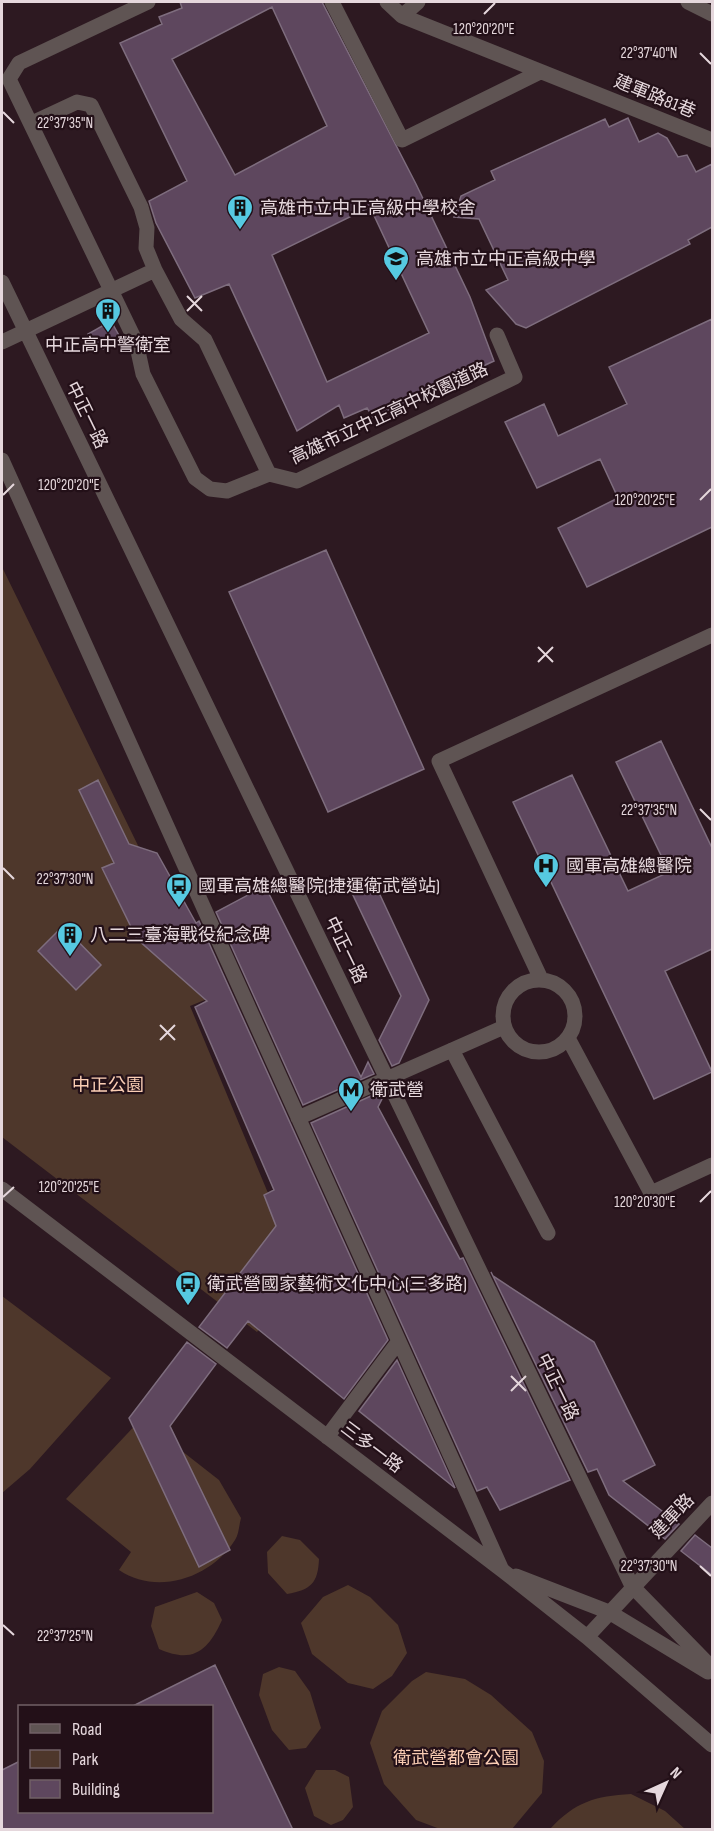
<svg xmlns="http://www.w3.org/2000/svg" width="714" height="1831" viewBox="0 0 714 1831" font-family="'Sofia Sans Condensed','Noto Sans TC',sans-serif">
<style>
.green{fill:#4e372b}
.building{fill:#5e475e;stroke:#7e6d7e;stroke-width:1.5;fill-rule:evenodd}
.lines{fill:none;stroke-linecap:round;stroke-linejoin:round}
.minor{stroke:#5f5453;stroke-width:15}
.ticks{fill:none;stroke:#e5d7dc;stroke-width:2}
.labels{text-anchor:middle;stroke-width:4.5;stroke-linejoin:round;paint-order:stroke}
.street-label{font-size:18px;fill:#e5d7dc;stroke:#231018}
.poi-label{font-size:18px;fill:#e5d7dc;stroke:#231018;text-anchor:start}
.park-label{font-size:18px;fill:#facdb4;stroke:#231018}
.ticks-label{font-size:15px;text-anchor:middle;fill:#e5d7dc;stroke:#231018;stroke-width:4.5;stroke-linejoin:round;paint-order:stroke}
</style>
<rect width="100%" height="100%" fill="#2d1921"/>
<path class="green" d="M2 567 212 997 190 1006 283 1229 297 1283 257 1332 2 1137Z
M2 1296 111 1378 30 1469 2 1493Z
M141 1419 219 1480 241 1518C239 1525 239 1534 235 1540 211 1578 157 1596 119 1570L131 1552 66 1499Z
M282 1536 300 1540 319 1559C318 1583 311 1590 287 1594L268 1573 267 1552Z
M348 1585 370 1597 398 1625 407 1653 392 1676 373 1689 348 1683 312 1654 301 1623 323 1597Z
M197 1592 214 1603 222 1620C208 1651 193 1664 159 1649L151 1626 155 1607Z
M279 1667 295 1671 310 1692 321 1728 306 1748 289 1750 272 1730 259 1695 263 1674Z
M426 1672 465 1679 491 1695 532 1732 544 1761 542 1793 512 1829H440L416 1820 384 1784 370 1743 382 1711 412 1681Z
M316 1770H335L349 1777 353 1807 343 1820 331 1825 314 1816 305 1788Z
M631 1794 665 1811 685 1829H550C575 1802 595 1796 631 1794Z"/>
<path class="building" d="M180 2H322L416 184 470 297 494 361 373 417 367 408 344 418 339 405 297 431 229 284 195 298 156 223 149 201 187 181 120 43 162 24 159 17 182 8ZM272 7 327 126 235 175 172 59ZM370 207 429 333 327 382 272 255Z
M628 118 639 142 658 133 667 138 678 157 687 155 696 172 712 164V227L688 240 690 244 526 328 516 324 486 290 508 280 479 219 454 217 461 196 495 180 491 171 605 119 609 127Z
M712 319V527L587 587 558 528 618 498 600 459 537 488 505 422 544 404 558 436 627 404 609 367Z
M111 321 121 339 103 349 95 347 88 334Z
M326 550 424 769 328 812 229 592Z
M661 741 712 848V949L665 971 712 1072 654 1099 513 802 572 775 628 891 669 872 616 762Z
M98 780 129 844 157 853 196 923 199 921 388 1340 344 1399 248 1321 227 1348 199 1327 276 1226 264 1195 274 1190 195 1007 207 1001 137 939 102 868 114 863 79 790Z
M374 882 429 1000 399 1063 392 1066 379 1040 401 996 352 893Z
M265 886 361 1077 368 1062 374 1074 303 1105 216 912Z
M63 926 101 965 76 990 38 951Z
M382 1091 384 1095 378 1107 460 1259 463 1258 570 1480 500 1510 487 1487 477 1491 311 1123Z
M491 1272 493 1276 594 1342 655 1465 623 1481 679 1524 665 1539 609 1495 597 1469 588 1472Z
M187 1342 216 1364 170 1426 230 1550 199 1567 129 1418Z
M397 1360 455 1488 359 1411Z
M695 1535 712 1548V1575L681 1551Z
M215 1665 293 1830H2V1770L20 1761V1812H212V1707H131Z"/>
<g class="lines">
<path class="minor" d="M148 2 19 63 9 79 136 342 143 374 195 478 210 489 227 491 269 474 297 481 515 377 497 335
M332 2 402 140 540 72
M387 2 402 16 712 140
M688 2 712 14
M402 16 418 2
M32 123 77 102 91 105 141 207 147 228 146 248 155 270 181 319 205 340 269 474
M2 282 632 1586 712 1668
M2 342 155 270
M2 460 502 1570
M541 979 439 761 712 635
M503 1016a36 36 0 1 1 72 0a36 36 0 1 1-72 0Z
M568 1038 651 1193 712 1165
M452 1050 548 1233
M298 1118 504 1027
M2 1189 502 1570 587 1637 712 1745
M327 1437 399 1341
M516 1576 609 1612 708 1672
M587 1637 712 1503"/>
</g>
<path class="ticks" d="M484 14 495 3M700 53 711 64M3 112 14 123M187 296 202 311M187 311 202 296M3 495 14 484M700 500 711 489M538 647 553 662M538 662 553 647M700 809 711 820M3 868 14 879M160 1025 175 1040M160 1040 175 1025M3 1197 14 1187M700 1202 711 1191M511 1376 526 1391M511 1391 526 1376M700 1566 711 1576M3 1625 14 1635"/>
<defs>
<symbol id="building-pin" viewBox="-11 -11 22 30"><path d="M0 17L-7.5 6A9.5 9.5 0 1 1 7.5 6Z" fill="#56c9e1" stroke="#231018"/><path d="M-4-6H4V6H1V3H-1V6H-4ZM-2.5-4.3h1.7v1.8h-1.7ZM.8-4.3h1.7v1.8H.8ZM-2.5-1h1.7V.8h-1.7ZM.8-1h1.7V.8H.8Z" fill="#111"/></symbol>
<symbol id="school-pin" viewBox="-11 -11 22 30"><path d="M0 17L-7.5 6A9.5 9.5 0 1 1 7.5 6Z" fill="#56c9e1" stroke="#231018"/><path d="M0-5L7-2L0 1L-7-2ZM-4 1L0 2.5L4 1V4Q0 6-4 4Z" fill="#111"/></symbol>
<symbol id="hospital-pin" viewBox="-11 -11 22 30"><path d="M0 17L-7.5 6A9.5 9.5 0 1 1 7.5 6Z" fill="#56c9e1" stroke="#231018"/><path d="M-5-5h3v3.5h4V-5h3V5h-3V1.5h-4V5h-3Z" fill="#111"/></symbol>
<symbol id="bus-pin" viewBox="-11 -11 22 30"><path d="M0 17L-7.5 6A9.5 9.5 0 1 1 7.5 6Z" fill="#56c9e1" stroke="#231018"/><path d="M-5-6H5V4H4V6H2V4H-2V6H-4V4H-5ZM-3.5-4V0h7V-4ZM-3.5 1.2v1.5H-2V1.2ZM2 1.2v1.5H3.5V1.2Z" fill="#111"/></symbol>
<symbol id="metro-pin" viewBox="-11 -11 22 30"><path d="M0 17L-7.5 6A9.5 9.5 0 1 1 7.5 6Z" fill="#56c9e1" stroke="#231018"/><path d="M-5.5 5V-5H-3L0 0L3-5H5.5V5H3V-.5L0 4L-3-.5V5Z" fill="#111"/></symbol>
</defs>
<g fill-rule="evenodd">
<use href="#building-pin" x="225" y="193" width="30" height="40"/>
<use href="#school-pin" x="381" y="244" width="30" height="40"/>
<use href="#building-pin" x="93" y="296" width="30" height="40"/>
<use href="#hospital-pin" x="531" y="851" width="30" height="40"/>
<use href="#bus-pin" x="164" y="871" width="30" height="40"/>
<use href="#building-pin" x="55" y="920" width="30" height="40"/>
<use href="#metro-pin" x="336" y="1075" width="30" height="40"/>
<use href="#bus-pin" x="173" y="1269" width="30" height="40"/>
</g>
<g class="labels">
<g class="street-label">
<text transform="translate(655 96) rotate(22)" y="6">建軍路81巷</text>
<text transform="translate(389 413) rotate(-25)" y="6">高雄市立中正高中校園道路</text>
<text transform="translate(87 415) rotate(64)" y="6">中正一路</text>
<text transform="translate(346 950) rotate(64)" y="6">中正一路</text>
<text transform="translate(558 1387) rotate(64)" y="6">中正一路</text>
<text transform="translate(372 1447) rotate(37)" y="6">三多一路</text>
<text transform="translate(672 1516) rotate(-46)" y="6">建軍路</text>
</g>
<g class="poi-label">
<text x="260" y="214">高雄市立中正高級中學校舍</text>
<text x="416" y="265">高雄市立中正高級中學</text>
<text x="108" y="351" text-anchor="middle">中正高中警衛室</text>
<text x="566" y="872">國軍高雄總醫院</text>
<text x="198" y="892">國軍高雄總醫院(捷運衛武營站)</text>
<text x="90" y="941">八二三臺海戰役紀念碑</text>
<text x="370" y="1096">衛武營</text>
<text x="207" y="1290">衛武營國家藝術文化中心(三多路)</text>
</g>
<g class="park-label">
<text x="108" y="1091">中正公園</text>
<text x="456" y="1764">衛武營都會公園</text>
</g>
</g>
<g class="ticks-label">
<text x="484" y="34">120°20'20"E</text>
<text x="649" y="58">22°37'40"N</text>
<text x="65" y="128">22°37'35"N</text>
<text x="69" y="490">120°20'20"E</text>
<text x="645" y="505">120°20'25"E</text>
<text x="649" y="815">22°37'35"N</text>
<text x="65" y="884">22°37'30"N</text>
<text x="69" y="1192">120°20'25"E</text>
<text x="645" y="1207">120°20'30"E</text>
<text x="649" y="1571">22°37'30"N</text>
<text x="65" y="1641">22°37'25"N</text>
</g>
<rect width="714" height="1831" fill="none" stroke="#e5d7dc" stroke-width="6"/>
<rect x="18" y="1705" width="195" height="108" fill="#231018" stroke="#716066" stroke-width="1.5"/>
<rect x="30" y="1724" width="30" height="9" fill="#5f5453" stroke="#716066" stroke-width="1.5"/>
<text x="72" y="1735" font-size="18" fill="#e5d7dc">Road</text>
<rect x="30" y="1750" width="30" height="18" fill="#4e372b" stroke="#716066" stroke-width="1.5"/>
<text x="72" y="1765" font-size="18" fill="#e5d7dc">Park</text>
<rect x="30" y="1780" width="30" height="18" fill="#5e475e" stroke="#716066" stroke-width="1.5"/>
<text x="72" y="1795" font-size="18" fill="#e5d7dc">Building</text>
<g transform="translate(666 1783) rotate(45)" stroke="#231018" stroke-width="4.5" paint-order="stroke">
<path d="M0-4.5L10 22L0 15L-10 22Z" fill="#e5d7dc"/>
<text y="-9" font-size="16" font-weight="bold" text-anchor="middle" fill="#e5d7dc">N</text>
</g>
</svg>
